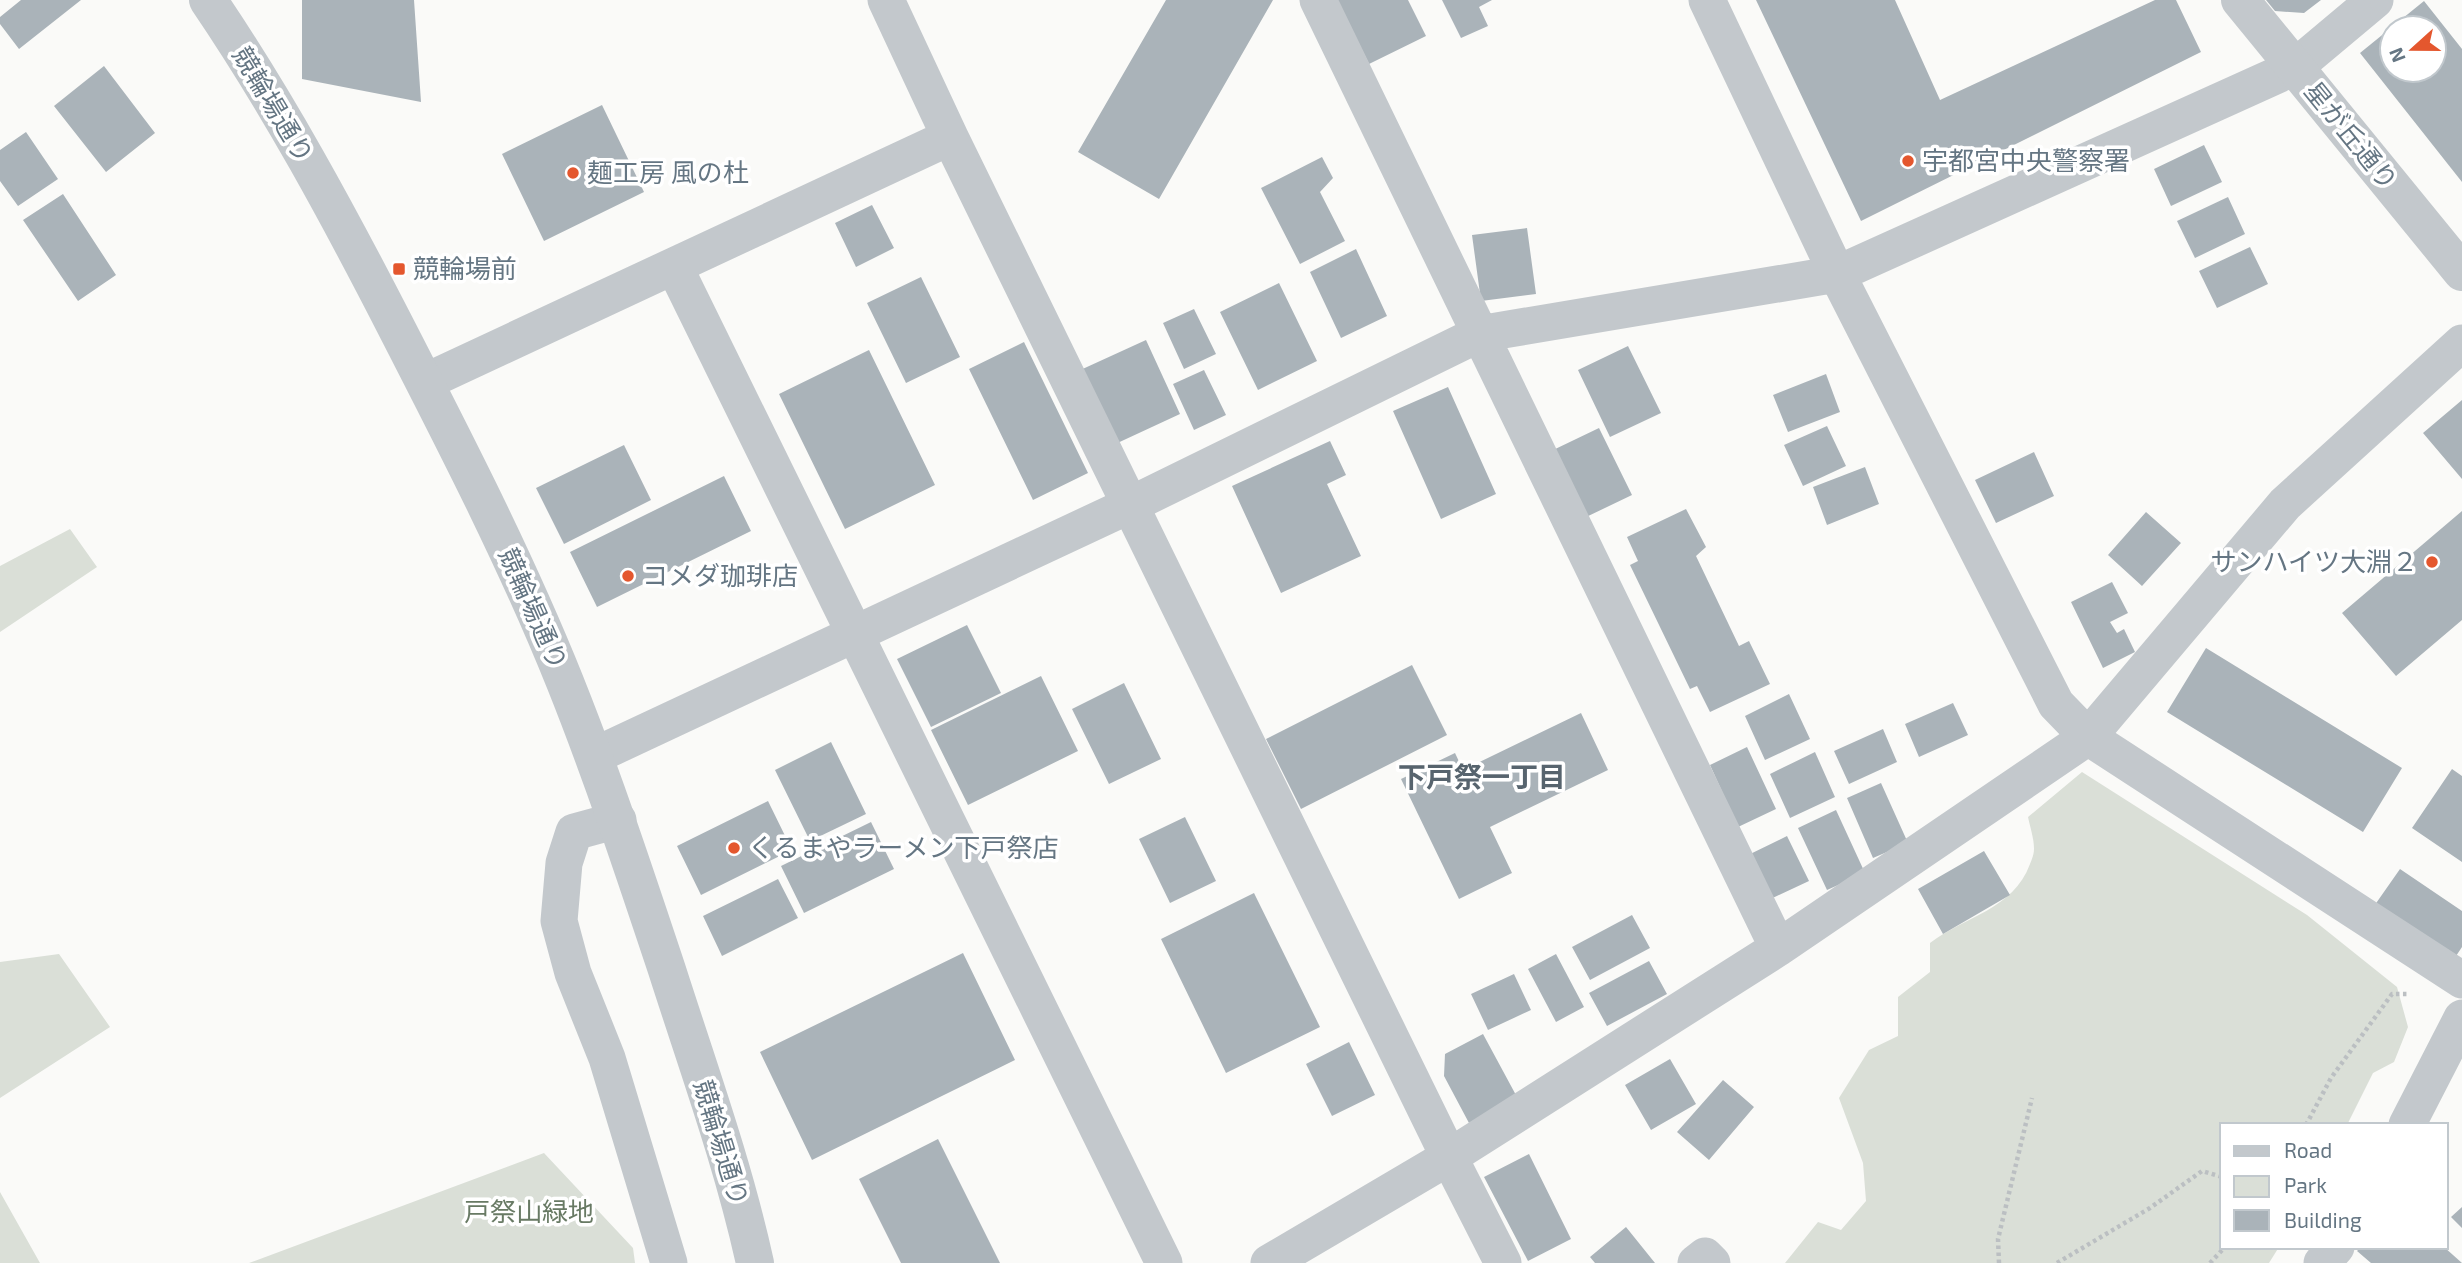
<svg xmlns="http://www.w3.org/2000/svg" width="2462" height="1263" viewBox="0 0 2462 1263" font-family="'Exo 2','Noto Sans JP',sans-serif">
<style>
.green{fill:#dadfd7}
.building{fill:#aab3b9;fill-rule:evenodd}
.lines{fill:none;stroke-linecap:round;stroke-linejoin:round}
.path{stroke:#bbbfc2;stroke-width:4.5;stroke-dasharray:3.5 3.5;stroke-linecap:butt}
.minor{stroke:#c3c8cc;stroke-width:37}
.tertiary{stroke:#c3c8cc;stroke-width:38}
.poi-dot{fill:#e4572e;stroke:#fff;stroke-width:2.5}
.labels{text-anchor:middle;stroke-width:7;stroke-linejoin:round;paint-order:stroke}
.street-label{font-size:26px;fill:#657683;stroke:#fff}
.poi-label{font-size:26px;fill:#657683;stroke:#fff;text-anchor:start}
.park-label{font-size:26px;fill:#687a64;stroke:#fff}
.neighbourhood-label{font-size:28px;font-weight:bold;fill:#57646e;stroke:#fff}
</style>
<rect width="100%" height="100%" fill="#fafaf8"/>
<path class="green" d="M70 529 97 567 0 632V566Z
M2082 772 2307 915 2397 987 2408 1027 2394 1062 2373 1073 2347 1125H2222V1247H2279L2269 1263H1785L1818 1222 1841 1230 1866 1201 1863 1163 1839 1098 1869 1050 1898 1036V997L1930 972V943C1965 916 2013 910 2030 864 2032 859 2034 854 2034 849 2034 838 2030 827 2028 817Z
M59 954 110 1027 0 1098V962Z
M544 1153 633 1248 635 1263H249Z
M0 1192 40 1263H0Z"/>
<path class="building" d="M21 0H81L19 49 0 24V17Z
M302 0H414L421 102 302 79Z
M1166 0H1273L1159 199 1078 152Z
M1337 0H1408L1426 36 1369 64Z
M1442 0H1492L1479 7 1488 26 1461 38Z
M1756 0H1895L1940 100 2155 0H2176L2201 52 1861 221Z
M2266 0H2321L2304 13 2275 11Z
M2424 1 2462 49V182L2360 53ZM2392 28H2434V70H2392Z
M104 66 155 133 106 172 54 106Z
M602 105 644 192 544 241 502 154Z
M26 132 58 179 18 206 0 181V150Z
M2204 145 2222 182 2171 206 2154 169Z
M1322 157 1333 178 1320 192 1345 241 1300 264 1261 188Z
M63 194 116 275 78 301 23 220Z
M2228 197 2245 234 2195 258 2177 221Z
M872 205 894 248 856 267 835 223Z
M1527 228 1536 294 1481 301 1472 235Z
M2250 247 2268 284 2217 308 2199 271Z
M1356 249 1387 316 1341 338 1310 272Z
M921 277 960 357 906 383 867 303Z
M1279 283 1317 361 1258 390 1220 312Z
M1194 309 1216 354 1184 369 1163 323Z
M1146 340 1180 414 1111 446 1076 372Z
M1024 342 1088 473 1033 500 969 369Z
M1628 346 1661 413 1610 437 1578 370Z
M869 350 935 485 845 529 779 394Z
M1204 370 1226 415 1194 430 1173 384Z
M1826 374 1840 412 1788 432 1773 395Z
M1448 387 1496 494 1441 519 1393 411Z
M2462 400V479L2423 433Z
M1827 426 1846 466 1803 486 1784 445Z
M1599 428 1632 495 1582 519 1549 452Z
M1330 441 1346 475 1327 484 1361 556 1281 593 1232 486Z
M624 445 651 500 564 544 536 488Z
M2034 452 2054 496 1996 523 1975 480Z
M1865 467 1879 504 1827 525 1813 487Z
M724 476 751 531 597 607 570 552Z
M1686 509 1706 547 1696 556 1739 646 1749 641 1770 684 1710 712 1697 686 1690 689 1630 565 1638 561 1627 537Z
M2462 511V620L2396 676 2342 613Z
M2146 512 2181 543 2142 586 2108 555Z
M2112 582 2128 613 2110 622 2117 633 2124 629 2135 652 2103 668 2071 602Z
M967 625 1001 693 931 727 897 659Z
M2206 648 2402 768 2363 832 2167 712Z
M1412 665 1447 735 1301 809 1266 739Z
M1041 676 1078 751 968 805 931 730Z
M1124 683 1161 759 1109 784 1072 709Z
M1789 694 1810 739 1765 760 1745 716Z
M1953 703 1968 735 1919 757 1905 724Z
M1581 713 1608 770 1490 827 1512 873 1459 899 1401 779 1455 753 1463 770Z
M1883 729 1897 762 1849 784 1834 751Z
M831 742 866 814 810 841 775 770Z
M1747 747 1776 809 1738 827 1710 765Z
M1815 752 1835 797 1790 818 1770 774Z
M2452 769 2462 776V862L2412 828Z
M1881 783 1908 843 1873 858 1847 798Z
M768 801 792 850 701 895 677 846Z
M1836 810 1865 873 1827 890 1798 828Z
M1185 817 1216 881 1170 903 1139 839Z
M871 822 894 869 804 913 781 866Z
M1787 836 1809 881 1764 902 1742 858Z
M1984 851 2010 895 1943 934 1918 889Z
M2400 869 2462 911V947L2452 962 2372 909Z
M778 879 798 918 722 956 703 916Z
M1254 893 1320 1027 1226 1073 1161 939Z
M1632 915 1650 948 1590 980 1572 947Z
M963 953 1015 1060 812 1160 760 1052Z
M1556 954 1584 1007 1556 1022 1528 969Z
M1649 961 1667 994 1607 1026 1589 993Z
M1514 974 1531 1010 1488 1030 1471 994Z
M1483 1034 1517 1097 1469 1123 1444 1076 1445 1054Z
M1349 1042 1375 1095 1332 1116 1306 1064Z
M1670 1059 1696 1104 1651 1130 1625 1085Z
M1723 1080 1754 1107 1709 1160 1677 1132Z
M938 1139 1000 1263H901L859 1179Z
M1529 1154 1571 1239 1528 1261 1484 1177Z
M2462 1207V1228L2451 1217Z
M1626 1227 1655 1263H1595L1590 1257Z
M2361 1247H2444L2462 1263H2371L2357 1251Z"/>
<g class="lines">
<path class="path" d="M2306 1125 2331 1078 2392 994H2409
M1999 1263 1998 1239 2032 1098
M2057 1263 2150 1208 2202 1171 2222 1177
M2210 1263 2225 1247"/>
<path class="minor" d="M886 0 950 137 1449 1157 1503 1263
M1318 0 1778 948
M1707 0 1837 274 2056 704 2088 737 2462 980
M674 266 1164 1263
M425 382 950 137
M594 756 1130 505 1479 334 1837 274 2295 67 2375 0
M618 820 574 832 564 863 559 921 573 973 607 1058 669 1263
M2407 1125 2462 1018
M1269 1263 1449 1157 1778 948 2088 737 2285 504 2462 343
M1696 1263 1705 1256 1712 1263
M2322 1263 2336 1247"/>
<path class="tertiary" d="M208 0C278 103 338 214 395 325 455 442 516 560 565 682 603 777 635 874 667 970 698 1067 733 1163 755 1263
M2240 0 2462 272"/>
</g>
<g class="poi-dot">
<circle cx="1908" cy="161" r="7"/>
<circle cx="573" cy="173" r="7"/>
<rect x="392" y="262" width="14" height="14" rx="3.5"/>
<circle cx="2432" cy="562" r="7"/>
<circle cx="628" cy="576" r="7"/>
<circle cx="734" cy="848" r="7"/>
</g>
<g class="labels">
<g class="street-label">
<text transform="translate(273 105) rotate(59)" y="9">競輪場通り</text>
<text transform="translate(2351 136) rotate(51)" y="9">星が丘通り</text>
<text transform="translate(533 609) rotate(66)" y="9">競輪場通り</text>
<text transform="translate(721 1143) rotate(73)" y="9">競輪場通り</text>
</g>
<g class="poi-label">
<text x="1922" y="170">宇都宮中央警察署</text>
<text x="587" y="182">麺工房 風の杜</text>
<text x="413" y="278">競輪場前</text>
<text x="2418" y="571" text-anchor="end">サンハイツ大淵２</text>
<text x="642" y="585">コメダ珈琲店</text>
<text x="748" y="857">くるまやラーメン下戸祭店</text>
</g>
<g class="park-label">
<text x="529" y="1221">戸祭山緑地</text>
</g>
<g class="neighbourhood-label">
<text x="1482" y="787">下戸祭一丁目</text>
</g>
</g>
<rect x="2220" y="1123" width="228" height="126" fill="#ffffff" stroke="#c1c8cd" stroke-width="2"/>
<rect x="2234" y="1146" width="35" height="10" fill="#c3c8cc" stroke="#c1c8cd" stroke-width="2"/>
<text x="2284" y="1158" font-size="21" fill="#657683">Road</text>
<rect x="2234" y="1176" width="35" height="21" fill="#dadfd7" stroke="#c1c8cd" stroke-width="2"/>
<text x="2284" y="1193" font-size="21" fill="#657683">Park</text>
<rect x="2234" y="1210" width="35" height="21" fill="#aab3b9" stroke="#c1c8cd" stroke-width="2"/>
<text x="2284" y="1228" font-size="21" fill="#657683">Building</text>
<g transform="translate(2413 49) rotate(249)"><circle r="33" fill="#ffffff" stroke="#c1c8cd" stroke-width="2"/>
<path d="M0-5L12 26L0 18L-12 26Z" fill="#e4572e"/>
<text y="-10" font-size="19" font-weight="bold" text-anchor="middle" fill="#657683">N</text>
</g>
</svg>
